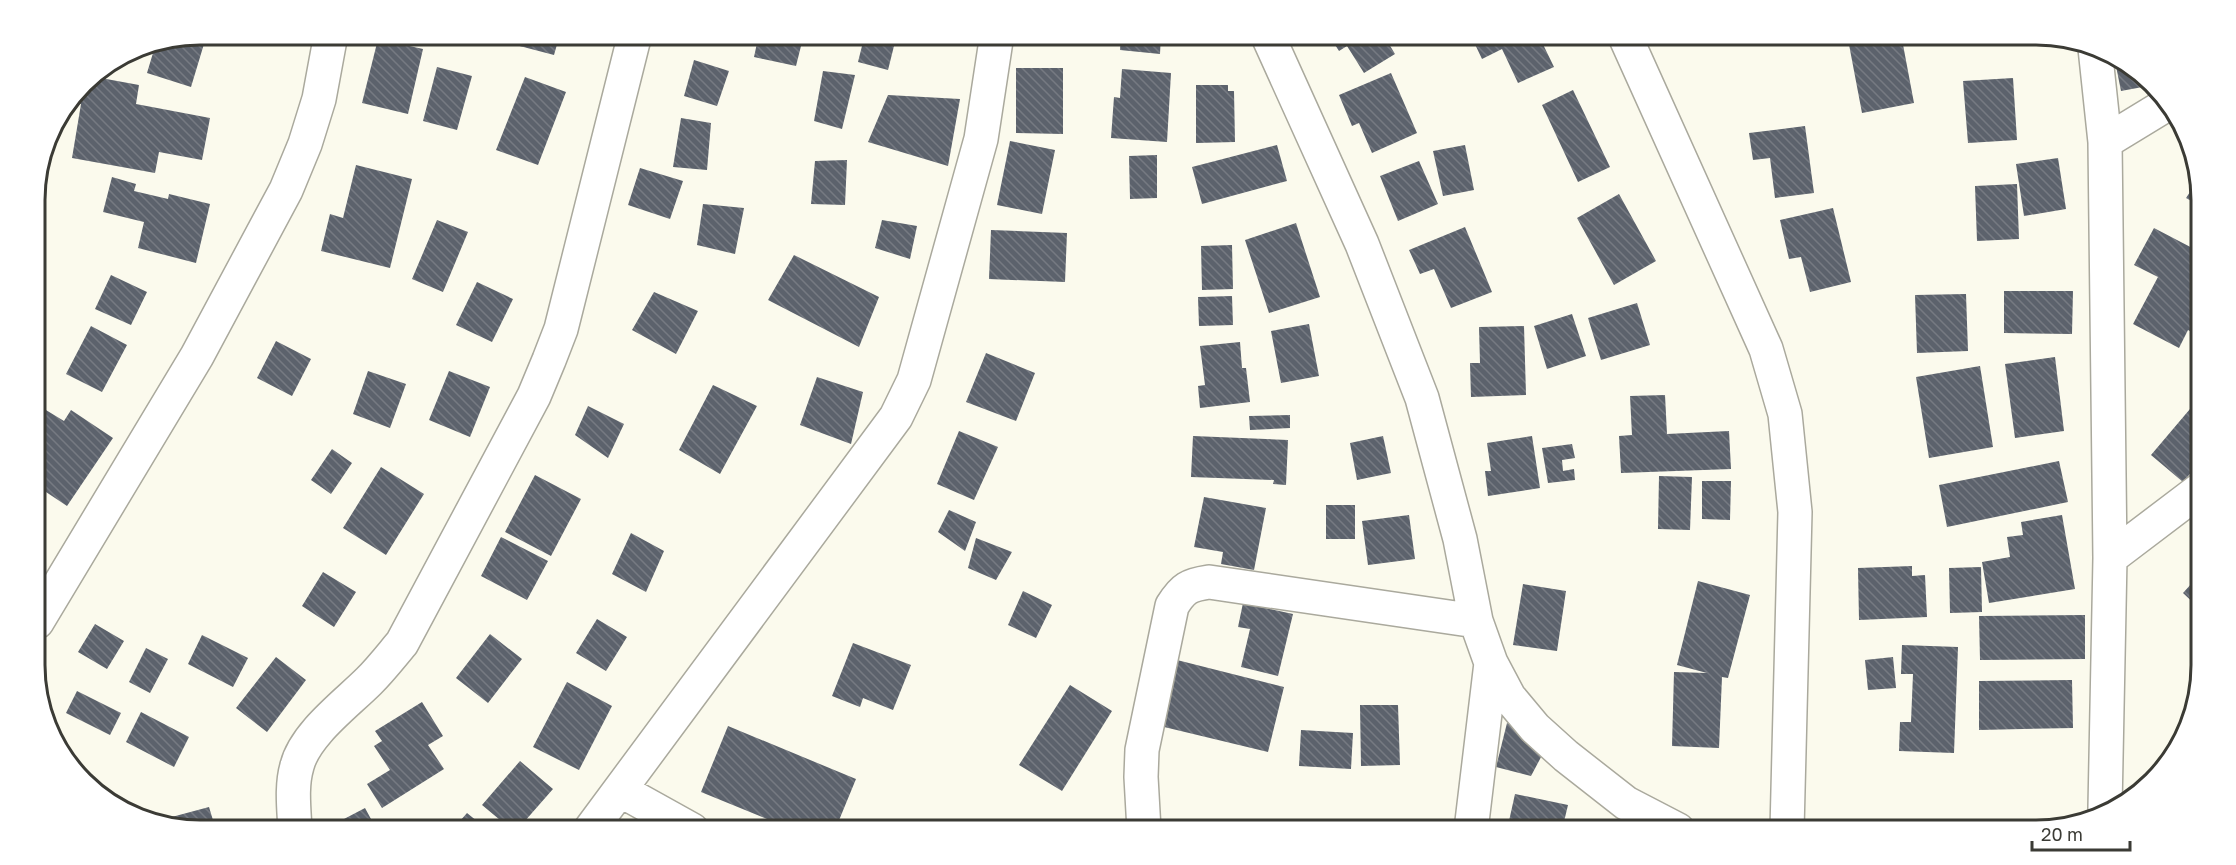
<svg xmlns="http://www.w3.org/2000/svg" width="2236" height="865" viewBox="0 0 2236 865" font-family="'Golos Text',sans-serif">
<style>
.building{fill:url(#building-back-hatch)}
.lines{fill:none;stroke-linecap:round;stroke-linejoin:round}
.street-casing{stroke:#aaa99d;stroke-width:36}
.secondary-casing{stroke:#aaa99d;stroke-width:36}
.street{stroke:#fff;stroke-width:33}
.secondary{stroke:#fff;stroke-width:33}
.rim{fill:none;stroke:#3b3b35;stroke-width:3}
</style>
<defs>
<pattern id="building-back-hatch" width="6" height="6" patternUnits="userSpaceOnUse" patternTransform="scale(1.5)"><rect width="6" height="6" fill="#5c626c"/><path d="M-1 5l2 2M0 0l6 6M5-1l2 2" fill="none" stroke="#767a82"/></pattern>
</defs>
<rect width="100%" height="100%" fill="#fbfaed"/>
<path class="building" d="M200 34H207L191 87 147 73 156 43Z
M515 34H560L554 55 512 44Z
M759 34H804L796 66 754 57Z
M865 34H897L888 70 858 62Z
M1121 34H1161L1160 54 1120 50Z
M1328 34H1383L1395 54 1364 73 1347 46 1339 51Z
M1395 34H1421L1402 46Z
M1479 34H1538L1554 67 1518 83 1502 49 1482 59 1472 38Z
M1847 34H1901L1914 103 1862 113Z
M1976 34H2016L2017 39 1977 44Z
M378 39 423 49 408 114 362 103Z
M694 60 729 71 717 106 684 96Z
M2115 61 2148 86 2121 91Z
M437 67 472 76 457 130 423 121Z
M1016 68H1063V134L1016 133Z
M1122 69 1171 73 1167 142 1111 138 1114 97 1120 98Z
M823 71 855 75 842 129 814 121Z
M1391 73 1417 133 1372 153 1359 123 1352 126 1339 95Z
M90 76 139 85 136 104 210 118 202 160 159 152 155 173 72 158 81 104 70 102Z
M525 77 566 92 538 165 496 150Z
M2013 78 2017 140 1968 143 1963 81Z
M1196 85H1228V91H1234L1235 142 1196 143Z
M1573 90 1610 167 1578 182 1542 105Z
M888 95 960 99 948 166 868 142Z
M681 118 711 123 707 170 673 167Z
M1805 126 1814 193 1775 198 1770 158 1753 160 1749 133Z
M1010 141 1055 150 1042 214 997 205Z
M1277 145 1287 181 1202 204 1192 167Z
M1465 145 1474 190 1443 196 1433 151Z
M1157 155V198L1130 199 1129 156Z
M44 156 47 157 40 195 35 194Z
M2058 158 2066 209 2024 216 2016 164Z
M847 160 845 205 811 204 815 161Z
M1419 161 1438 204 1398 221 1380 176Z
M356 165 412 179 390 268 321 251 330 214 343 218Z
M640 168 683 181 670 219 628 205Z
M112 177 136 184 134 191 168 199 169 194 210 204 196 263 138 248 144 222 103 212Z
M2200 177V206L2186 198Z
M2017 184 2019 239 1977 241 1975 186Z
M1619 194 1656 261 1614 285 1577 218Z
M703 204 744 208 735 254 697 245Z
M1833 208 1851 282 1810 292 1801 257 1789 259 1780 220Z
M437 220 468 232 443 292 412 279Z
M882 220 917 226 910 259 875 248Z
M1296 223 1320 297 1269 313 1245 240Z
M1465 227 1492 292 1451 308 1434 269 1420 274 1409 250Z
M2154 228 2200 252 2201 337 2188 330 2179 348 2133 324 2158 277 2134 265Z
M991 230 1067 233 1065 282 989 279Z
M1232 245 1233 289 1202 290 1201 246Z
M794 255 879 297 859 347 768 300Z
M111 275 147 292 131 325 95 309Z
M477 282 513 299 492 342 456 325Z
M2004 291H2073L2072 334 2004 333Z
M654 292 698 311 676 354 632 330Z
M1966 294 1968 351 1917 353 1915 295Z
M1232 296 1233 325 1199 326 1198 297Z
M1637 303 1650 345 1601 360 1588 318Z
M1572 314 1586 356 1547 369 1534 326Z
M1309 324 1319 376 1281 383 1271 331Z
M91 326 127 345 102 392 66 374Z
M1524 326 1526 395 1471 397 1470 363H1480L1479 327Z
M276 341 311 359 292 396 257 378Z
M1240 342 1242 368H1246L1250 402 1200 408 1198 386 1205 385 1200 346Z
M986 353 1035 373 1016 421 966 402Z
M2055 357 2064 431 2015 438 2005 364Z
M1980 366 1993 447 1929 458 1916 377Z
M368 371 406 384 390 428 353 414Z
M449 371 490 387 470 437 429 420Z
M817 377 863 392 851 444 800 425Z
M713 385 757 406 720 474 679 450Z
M1665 395 1667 434 1729 431 1731 469 1621 473 1619 436 1632 435 1630 396Z
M2201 396V461L2183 482 2151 455Z
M36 404 64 421 71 410 113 438 67 506 40 488 45 480 36 475Z
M588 406 624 424 608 458 575 435Z
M1290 415V428L1250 430 1249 416Z
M959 431 998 447 974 500 937 484Z
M1193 436 1288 440 1286 485 1273 484 1274 480 1191 477Z
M1383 436 1391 473 1357 480 1350 443Z
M1532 436 1540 488 1488 496 1485 471H1491L1487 443Z
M1572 444 1575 458 1562 460 1563 471 1574 469 1575 480 1548 483 1542 448Z
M332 449 352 463 331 494 311 480Z
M2059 461 2068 502 1947 527 1939 485Z
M381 467 424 494 386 555 343 528Z
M535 475 581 499 551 556 505 532Z
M1659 476 1692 477 1690 530 1658 529Z
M1702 481H1731L1730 520 1702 519Z
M1204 497 1266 508 1254 570 1221 564 1223 552 1194 547Z
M1326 505H1355V539H1326Z
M949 510 976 522 965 551 938 532Z
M1409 515 1415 559 1368 565 1362 521Z
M2062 515 2075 589 1989 603 1982 562 2010 557 2007 537 2023 535 2021 522Z
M631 533 664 551 646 592 612 574Z
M501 537 548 561 527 600 481 576Z
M976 538 1012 552 996 580 968 568Z
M1912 566V576L1925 575 1927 617 1859 620 1858 568Z
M1981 567 1982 612 1950 613 1949 568Z
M323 572 356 592 334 627 302 606Z
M2201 573V610L2183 593Z
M1698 581 1750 595 1728 678 1722 677 1719 748 1672 746 1674 672 1707 673 1677 665Z
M1523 584 1566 591 1557 651 1513 645Z
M1023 591 1052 605 1036 638 1008 625Z
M1243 603 1293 614 1278 676 1241 667 1250 629 1238 627Z
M2085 615V659L1980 660 1979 616Z
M597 619 627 637 606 671 576 653Z
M95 624 124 641 107 669 78 652Z
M490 634 522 659 488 703 456 678Z
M202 635 248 658 233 687 188 664Z
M853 643 911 665 893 710 863 698 860 707 832 696Z
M1902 645 1958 647 1954 753 1899 751 1900 722H1911L1913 674H1901Z
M146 648 168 659 150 693 129 682Z
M276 657 306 680 267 732 236 708Z
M1893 657 1896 688 1868 690 1865 660Z
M1177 660 1284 687 1268 752 1160 726Z
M2072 680 2073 728 1979 730V681Z
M567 682 612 706 579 770 533 747Z
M1070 685 1112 711 1062 791 1019 765Z
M77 691 121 713 110 735 66 713Z
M422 702 443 736 428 745 444 769 382 808 367 784 390 770 374 746 382 741 375 731Z
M1360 705H1398L1400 765 1361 766Z
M141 712 189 737 174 767 126 742Z
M1507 723 1548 744 1531 776 1496 767Z
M728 726 856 779 835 830H774L777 823 701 792Z
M1301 730 1353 733 1351 769 1299 766Z
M520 761 553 789 517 830H512L482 805Z
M1515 794 1568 805 1562 830H1507Z
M209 807 216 830 200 831 171 826 168 818Z
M365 808 377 830H323Z
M467 813 488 830H452Z
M1909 821 1950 829V830H1907Z"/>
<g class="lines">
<defs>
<path id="street" d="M1267 34 1362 244 1422 398 1460 539 1476 621 1491 663 1509 697 1535 728 1566 756 1626 803 1678 830
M2095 48 2105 142 2110 558 2105 808
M2105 142 2169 103
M2110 558 2201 489
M37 622 197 356 286 190 305 144 319 99 331 34
M620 790 692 830
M295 830C294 809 291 786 297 766 305 734 346 704 369 681 381 669 391 656 402 643L534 396 549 360 561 329 635 34
M590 830 896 417 914 380 981 139 997 34
M1144 830 1141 777 1142 750 1172 606C1183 588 1189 585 1209 582L1476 621
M1471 830 1491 663"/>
<path id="secondary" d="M1624 34 1766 349 1785 414 1795 512 1787 830"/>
</defs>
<use href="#street" class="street-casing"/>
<use href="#secondary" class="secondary-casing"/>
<use href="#street" class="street"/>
<use href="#secondary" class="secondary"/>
</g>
<path d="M0 0H2236V865H0ZM200 45H2036A155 155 0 0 1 2191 200V665A155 155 0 0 1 2036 820H200A155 155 0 0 1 45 665V200A155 155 0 0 1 200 45Z" fill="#fff" fill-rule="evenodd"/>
<path class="rim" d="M200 45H2036A155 155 0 0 1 2191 200V665A155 155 0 0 1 2036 820H200A155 155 0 0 1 45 665V200A155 155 0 0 1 200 45Z"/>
<path d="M2032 841v9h98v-9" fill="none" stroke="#3b3b35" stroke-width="3"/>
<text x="2041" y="841" font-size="18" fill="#3b3b35" stroke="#ffffff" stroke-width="4.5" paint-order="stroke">20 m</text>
</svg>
